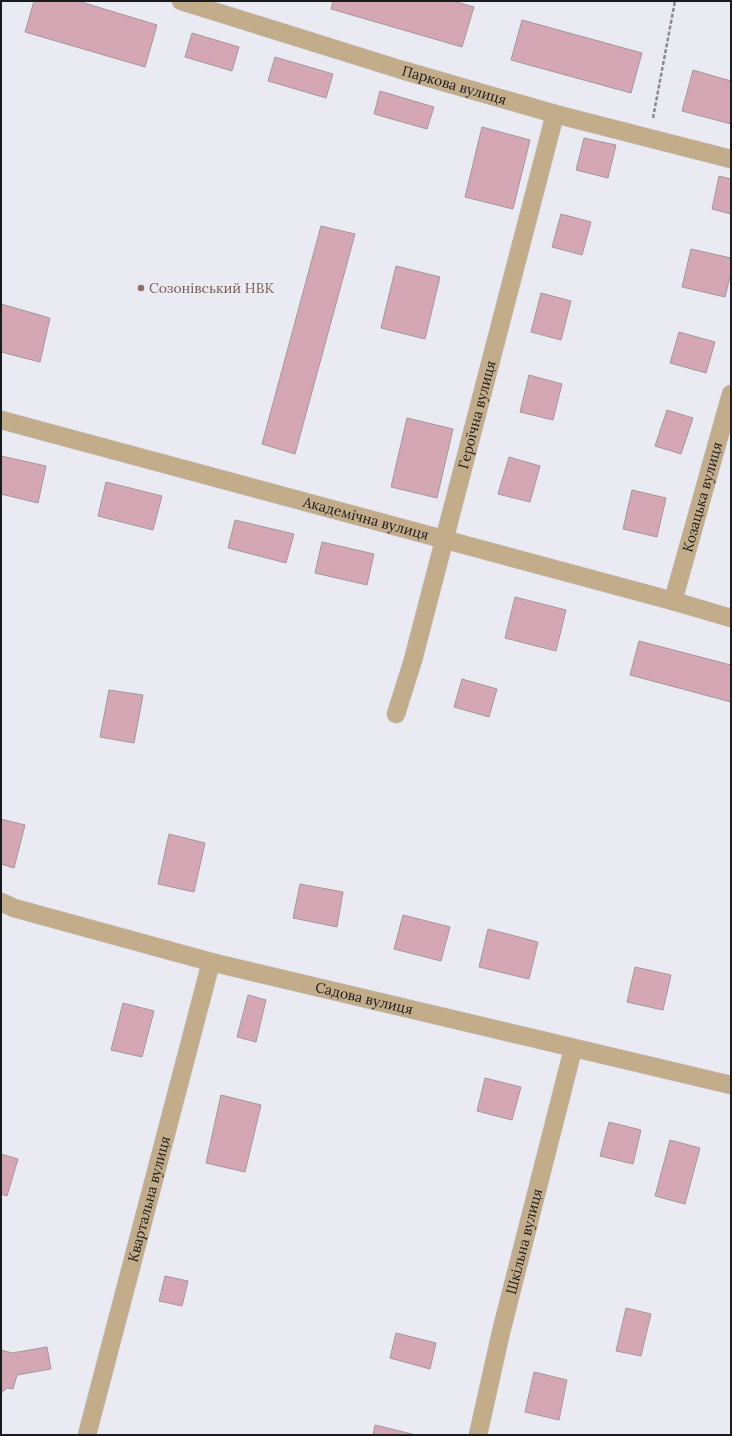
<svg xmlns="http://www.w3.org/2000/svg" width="732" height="1436" viewBox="0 0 732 1436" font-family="Lora,serif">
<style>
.building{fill:#d5a7b5;stroke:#a2989b}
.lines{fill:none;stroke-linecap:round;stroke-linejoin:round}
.street-casing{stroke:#c5c5cc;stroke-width:19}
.path{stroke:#898a8f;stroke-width:2.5;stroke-dasharray:4 2;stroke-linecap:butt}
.street{stroke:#c2ac8a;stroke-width:18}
.education-dot{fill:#8d6e63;stroke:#eaeaf3;stroke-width:1.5}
.labels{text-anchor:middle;stroke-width:3.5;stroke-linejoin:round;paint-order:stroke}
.street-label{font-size:14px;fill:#1a1b1d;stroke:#eaeaf3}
.education-label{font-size:14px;fill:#785e54;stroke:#eaeaf3;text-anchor:start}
</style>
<rect width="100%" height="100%" fill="#eaeaf3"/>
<path class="building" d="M34 1H78L157 25 145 67 25 32Z
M333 1H453L474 7 462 47 331 9Z
M522 20 642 53 631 93 511 60Z
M192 33 239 47 232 71 185 57Z
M275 57 333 74 326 98 268 81Z
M693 70 731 81V124L682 111Z
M380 91 434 107 427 129 374 114Z
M482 127 530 140 513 209 465 197Z
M584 138 616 145 608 178 576 170Z
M719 176 731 179V214L712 209Z
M561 214 591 222 582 255 552 247Z
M321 226 355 234 295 454 262 444Z
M691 249 731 258V273L725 297 682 287Z
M396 266 440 277 425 339 381 328Z
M541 293 571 301 561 340 531 332Z
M1 304 50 318 40 362 1 352Z
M679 332 715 342 706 373 670 363Z
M529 375 562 384 553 420 520 412Z
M667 410 693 418 681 454 655 446Z
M407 418 453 429 437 498 391 487Z
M1 456 46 466 38 503 1 494Z
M509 457 540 466 530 502 498 494Z
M106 482 162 496 153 530 98 516Z
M632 490 666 498 657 537 623 529Z
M235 520 294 534 286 563 228 548Z
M322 542 374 554 367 585 315 573Z
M515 597 566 610 556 651 505 638Z
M639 641 731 665V702L630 675Z
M462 679 497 689 489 717 454 707Z
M109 690 143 695 134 743 100 737Z
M1 819 25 825 14 868 1 864Z
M169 834 205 843 194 892 158 884Z
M300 884 343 892 337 927 293 918Z
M403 915 450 927 441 961 394 949Z
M488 929 538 942 529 979 479 967Z
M635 967 671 975 663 1010 627 1002Z
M248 995 266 1000 256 1042 237 1037Z
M123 1003 154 1011 142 1057 111 1050Z
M485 1078 521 1087 512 1120 477 1111Z
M221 1095 261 1105 245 1172 206 1163Z
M609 1122 641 1130 633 1164 600 1156Z
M670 1140 700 1148 685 1204 655 1196Z
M1 1154 18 1159 7 1196 1 1194Z
M165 1276 188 1281 182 1306 159 1301Z
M626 1308 651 1314 641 1356 616 1351Z
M396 1333 436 1343 430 1369 390 1358Z
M47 1347 51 1369 17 1375 13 1389 7 1388 1 1393V1350L12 1353Z
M534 1372 567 1380 559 1420 525 1412Z
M375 1425 416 1435H373Z"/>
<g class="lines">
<defs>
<g id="street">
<path id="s1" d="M181 1 402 70 555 114 731 159"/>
<path id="s2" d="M1 420 673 601 731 618"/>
<path id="s3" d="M673 601 731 394"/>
<path id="s4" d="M396 714 413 660 555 114"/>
<path id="s5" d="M1 902 14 908 211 962 731 1085"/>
<path id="s6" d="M87 1435 211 962"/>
<path id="s7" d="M478 1435 501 1332 573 1049"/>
</g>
</defs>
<use href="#street" class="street-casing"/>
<path class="path" d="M653 118 675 1"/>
<use href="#street" class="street"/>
</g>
<circle class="education-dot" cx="141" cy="288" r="4"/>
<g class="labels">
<g class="street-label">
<text dy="5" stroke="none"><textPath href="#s1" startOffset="286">Паркова вулиця</textPath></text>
<text dy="5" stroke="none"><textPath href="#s4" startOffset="310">Героїчна вулиця</textPath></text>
<text dy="5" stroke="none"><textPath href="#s3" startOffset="108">Козацька вулиця</textPath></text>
<text dy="5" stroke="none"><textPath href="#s2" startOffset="378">Академічна вулиця</textPath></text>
<text dy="5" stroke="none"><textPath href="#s5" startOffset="376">Садова вулиця</textPath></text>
<text dy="5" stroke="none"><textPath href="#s6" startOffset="244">Квартальна вулиця</textPath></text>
<text dy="5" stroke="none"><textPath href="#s7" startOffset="199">Шкільна вулиця</textPath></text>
</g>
<g class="education-label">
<text x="149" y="293">Созонівський НВК</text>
</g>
</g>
<rect width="732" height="1436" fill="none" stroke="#1a1b1d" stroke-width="4"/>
</svg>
